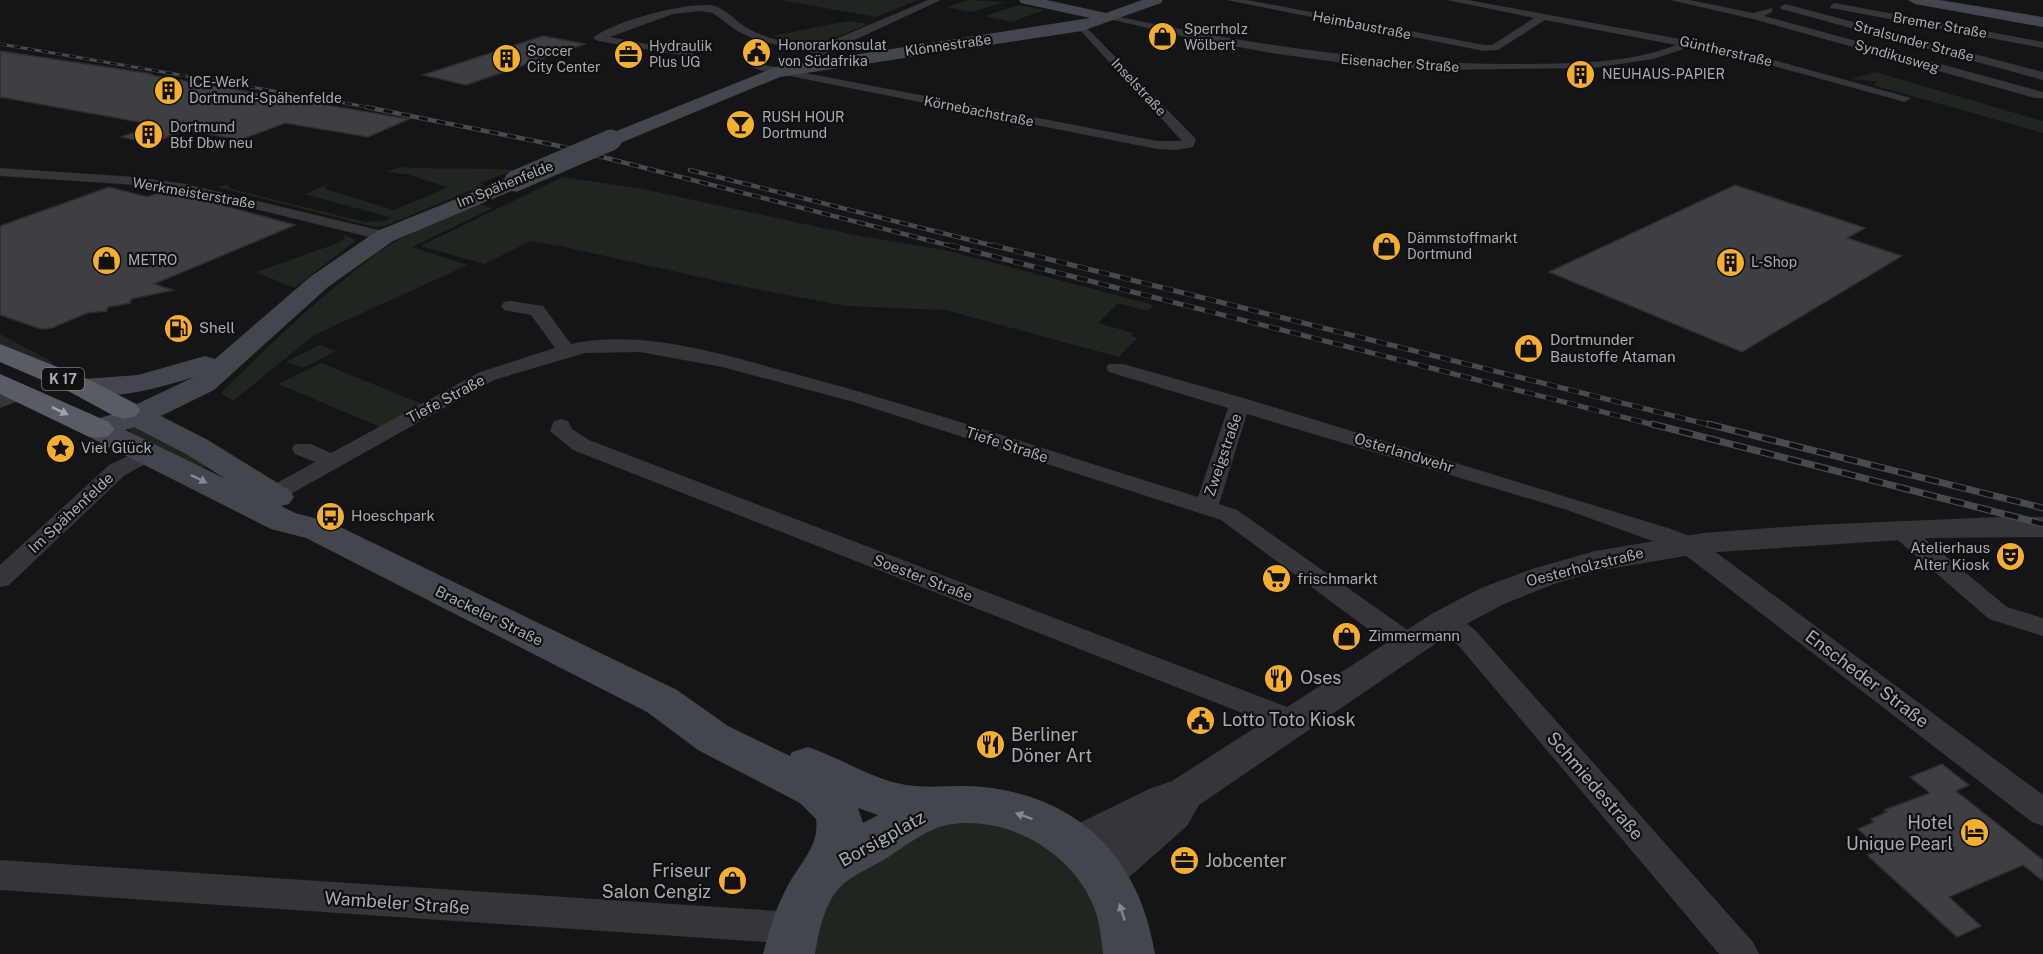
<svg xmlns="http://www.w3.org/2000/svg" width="2043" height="954" viewBox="0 0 2043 954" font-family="'Public Sans',sans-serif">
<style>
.green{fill:#1e261f}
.building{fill:#3e3f43;stroke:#2e2e32;stroke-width:1.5}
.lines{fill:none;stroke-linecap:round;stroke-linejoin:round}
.minor{fill:#35363c;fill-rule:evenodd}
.tertiary{fill:#35363c;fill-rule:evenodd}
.secondary{fill:#43464c;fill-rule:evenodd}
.trunk{fill:#595c64;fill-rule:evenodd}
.tram{stroke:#484a51;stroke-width:1.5}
.rail-far3-casing{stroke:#484a51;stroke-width:3}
.rail-far2-casing{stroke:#484a51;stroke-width:4.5}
.rail-far1-casing{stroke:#484a51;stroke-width:5}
.rail-casing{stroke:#484a51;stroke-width:7}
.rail-far3{stroke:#101011;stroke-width:2;stroke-dasharray:7;stroke-linecap:butt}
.rail-far2{stroke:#101011;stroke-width:3;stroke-dasharray:9;stroke-linecap:butt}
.rail-far1{stroke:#101011;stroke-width:4;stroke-dasharray:11;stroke-linecap:butt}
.rail{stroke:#101011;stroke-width:4.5;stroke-dasharray:14;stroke-linecap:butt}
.secondary-bridge{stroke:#43464c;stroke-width:21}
.oneway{fill:#9ea3af}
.oneway2{fill:#838892}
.labels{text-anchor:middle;stroke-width:4.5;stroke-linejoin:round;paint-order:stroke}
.far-street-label{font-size:14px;fill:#a6abb7;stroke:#101011}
.far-poi-label{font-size:14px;fill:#a6abb7;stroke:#101011;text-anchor:start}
.shield{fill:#101011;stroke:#797c85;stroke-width:1.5}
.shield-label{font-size:14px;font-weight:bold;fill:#a6abb7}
.poi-label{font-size:15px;fill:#a6abb7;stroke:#101011;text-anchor:start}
.street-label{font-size:15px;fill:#a6abb7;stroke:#101011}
.near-poi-label{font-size:18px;fill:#a6abb7;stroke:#101011;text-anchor:start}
.near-street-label{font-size:18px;fill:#a6abb7;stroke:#101011}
</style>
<rect width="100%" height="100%" fill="#141516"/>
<path class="green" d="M780 0H918L876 17Z
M969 0 1005 2 971 12 946 7Z
M1019 5 1045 10 1011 22 985 16Z
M848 21 868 24 820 44H806L772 36Z
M1875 72 2043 121V133L1873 85 1878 82 1851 79Z
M399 167C437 170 475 167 513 170L481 183 484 185 385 226 374 227 217 187 229 184 228 188 365 222 385 221 392 218 305 194 328 184 325 189 394 210 448 187 406 174 386 172Z
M563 177 643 189 860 236 949 251 1154 305 1148 311 1118 303 1098 323 1133 333 1131 336 1137 338 1119 357 945 310 847 306 745 287 560 246 531 241 484 264 420 246Z
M478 204 493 208 412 247 468 265 314 335 233 401 221 393C269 345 320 296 375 255 406 232 444 219 478 204Z
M344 234 355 240 354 242 294 288 256 272 338 243 345 238Z
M0 334 54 363 49 365 0 346Z
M320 345 336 351 302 368 286 362Z
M321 363 422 404 380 427 278 384Z
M130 424 162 439 206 466 199 470 133 437 128 428Z
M972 821 1021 831 1063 856 1094 895 1109 954H808L813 928 838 882 922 827Z"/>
<path class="building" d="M543 36 585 44 466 85 423 75Z
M0 51 153 74 150 75 409 119 368 137 285 123 240 140 186 130 152 143 121 137 156 125 0 97Z
M1735 185 1865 228 1847 238 1902 256 1742 352 1549 272Z
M109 187 147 197 164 191 181 194 295 225 154 284 173 290 131 299 130 303 108 307 107 311 87 313 52 328 41 329 0 315V226Z
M1942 764 1969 785 1956 791 2043 860V881L2023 865 1949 897 1981 926 1957 937 1867 855 1881 850 1858 829 1874 822 1871 819 1887 812 1884 810 1930 793 1910 777Z"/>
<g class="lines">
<path class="minor" d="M928 0H941L822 55 756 40 737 31 713 13 700 11 673 14 610 37 689 52 693 53V57L598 41 593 38C611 22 690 0 715 6 728 10 737 23 749 29 771 41 796 44 820 48L831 41Z
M1226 0H1247L1484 45H1492L1534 18 1447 0H1468L1734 49 1911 98 1905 102 1733 55 1690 47 1653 59 1593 68 1435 70 1336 62 1271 53 1190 38 1105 18 1110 15C1254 45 1380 65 1528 64 1578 63 1630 63 1676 45L1545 20 1498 50 1484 51Z
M1670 0H1690L1753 13 1772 8V12L1764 16 2043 92V98H2035L1753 19Z
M1835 3 2043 42V48L1831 8 1830 6Z
M1785 4 2043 72V80L1781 9 1780 7Z
M1082 23 1194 137 1196 140 1193 147 1176 150 1157 149 759 70 753 67 759 64 1157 141H1182L1078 28V24Z
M0 168 136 177 186 184 391 233 393 236 385 241 186 192 136 185 0 176Z
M510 301 543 306 571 344C647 328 730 357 803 376 936 412 1066 456 1198 497L1228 408 1109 372 1106 368 1109 364H1123L1247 399 1671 529 1698 539 2043 795V826L2032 822 1680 551 1567 510 1247 414 1219 504 1237 510 1419 638 1422 645 1419 652 1409 655 1399 652 1221 520 854 402 722 367 640 352 585 353 494 380 280 500H264L261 495 264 490 315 462 295 454 292 449 295 444H311L331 453 480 372 555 348 531 315 504 310 501 306 504 302Z
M22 387 29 389 32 393 29 397 0 408V395Z
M561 419 568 421 572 429 589 440 1303 713 1307 721 1303 729 1293 732 1283 729 573 450 550 431 554 421Z
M147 447 155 449 158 454 155 459 125 475 9 585 0 587V565L109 465Z
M1900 522 1908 525 2007 607 2043 618V636L1989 619 1892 535 1888 530 1892 525Z
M1445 612 1454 614 1476 631 1753 942 1759 954H1719L1458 645 1436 628 1432 621 1436 614Z
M0 860 794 912 806 917 811 928 806 939 794 944 0 890Z"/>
<path class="tertiary" d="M1999 517H2043V537L1932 538 1703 553 1597 571 1554 584 1504 604 1457 629 1199 805 1187 826 1119 886 1104 891 1089 886 1083 873 1089 860 1100 851 1075 862 1061 856 1055 844 1061 832 1149 789 1172 781 1433 613 1481 588 1532 569 1595 551 1703 533 1812 525Z"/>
<path class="secondary" d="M1019 0H1047L1106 13 1142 0H1163L1161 3 1082 31 780 77 618 144H604L601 140 604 136 776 67 1090 18 1021 3Z
M1908 0H1940L2043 17V27L1915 4Z
M515 175 523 176 526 181 523 186 393 241 328 287 214 390 161 416 208 440 289 490 294 497 289 504 281 506 295 513 330 522 677 690 728 726 790 756 792 752 808 747C841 758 871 779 906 785 932 789 957 784 983 787 1080 797 1140 859 1155 954H1103C1101 937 1100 921 1093 905 1071 851 1005 814 947 825 927 829 905 846 887 858 874 866 851 876 841 886 824 903 819 932 815 954H763C769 931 776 908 787 887 799 864 820 846 816 819L800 803 698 750 647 712 306 538 271 529 87 436 82 429 87 422 113 414 110 410 114 404 125 401 137 404 194 377C155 389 111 402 70 392L65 386 70 380 138 375 205 356 215 359 310 277 377 231ZM134 427 186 454 226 479 125 430ZM858 808 878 815 863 823Z"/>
<path class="trunk" d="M0 344 90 380 136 404 140 410 136 416 125 419 114 416 70 392 0 362Z
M0 374 109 422 114 429 109 436 98 438 87 436 0 394Z"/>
<path class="tram" d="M1925 0 2043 21"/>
<defs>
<path id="rail-far3" d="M0 44 373 108"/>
<path id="rail-far2" d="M366 107 555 145 955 247
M690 170 998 247"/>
<path id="rail-far1" d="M949 245 1658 426
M992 245 1714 426"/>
<path id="rail" d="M1652 424 2043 524
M1708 424 2043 508"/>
</defs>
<use href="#rail-far3" class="rail-far3-casing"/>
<use href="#rail-far2" class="rail-far2-casing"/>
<use href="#rail-far1" class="rail-far1-casing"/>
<use href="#rail" class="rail-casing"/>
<use href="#rail-far3" class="rail-far3"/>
<use href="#rail-far2" class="rail-far2"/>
<use href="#rail-far1" class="rail-far1"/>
<use href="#rail" class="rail"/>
<path class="secondary-bridge" d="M515 181 611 140"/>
</g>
<defs><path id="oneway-solid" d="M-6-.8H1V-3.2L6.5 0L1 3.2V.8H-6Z" transform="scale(1.5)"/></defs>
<use class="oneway" href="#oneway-solid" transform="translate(60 411) rotate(25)"/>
<g class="oneway2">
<use href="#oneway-solid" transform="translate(199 479) rotate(26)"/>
<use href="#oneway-solid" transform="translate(1024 816) rotate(-160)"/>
<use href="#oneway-solid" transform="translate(1122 912) rotate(-108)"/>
</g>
<defs>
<symbol id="shop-disc" viewBox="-11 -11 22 22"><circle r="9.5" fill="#f6af2d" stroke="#101011"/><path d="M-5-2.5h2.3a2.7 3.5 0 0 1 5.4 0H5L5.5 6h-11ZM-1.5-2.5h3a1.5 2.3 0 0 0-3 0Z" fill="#111"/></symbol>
<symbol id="civic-disc" viewBox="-11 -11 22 22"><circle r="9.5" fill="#f6af2d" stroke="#101011"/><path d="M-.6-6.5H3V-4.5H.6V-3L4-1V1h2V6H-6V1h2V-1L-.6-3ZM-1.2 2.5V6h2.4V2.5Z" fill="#111"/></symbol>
<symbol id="office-disc" viewBox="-11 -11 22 22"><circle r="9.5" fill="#f6af2d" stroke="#101011"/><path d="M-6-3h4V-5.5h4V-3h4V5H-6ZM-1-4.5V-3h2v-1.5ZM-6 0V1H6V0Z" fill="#111"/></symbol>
<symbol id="building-disc" viewBox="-11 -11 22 22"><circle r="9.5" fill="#f6af2d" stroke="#101011"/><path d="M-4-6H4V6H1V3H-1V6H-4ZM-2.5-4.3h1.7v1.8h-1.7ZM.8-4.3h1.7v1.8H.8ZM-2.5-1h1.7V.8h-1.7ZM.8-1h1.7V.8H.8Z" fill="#111"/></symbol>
<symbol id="bar-disc" viewBox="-11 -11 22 22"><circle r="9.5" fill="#f6af2d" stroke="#101011"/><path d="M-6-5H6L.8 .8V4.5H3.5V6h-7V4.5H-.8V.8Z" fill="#111"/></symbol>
<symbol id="fuel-disc" viewBox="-11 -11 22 22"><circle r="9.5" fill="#f6af2d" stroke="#101011"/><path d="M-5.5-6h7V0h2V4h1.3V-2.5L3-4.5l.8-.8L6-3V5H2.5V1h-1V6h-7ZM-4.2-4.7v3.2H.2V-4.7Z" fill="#111"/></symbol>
<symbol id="sight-disc" viewBox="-11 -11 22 22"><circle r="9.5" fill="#f6af2d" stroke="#101011"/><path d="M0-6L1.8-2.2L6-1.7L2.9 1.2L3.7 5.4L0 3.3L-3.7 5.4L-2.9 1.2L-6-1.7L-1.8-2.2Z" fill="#111"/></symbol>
<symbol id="bus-disc" viewBox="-11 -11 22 22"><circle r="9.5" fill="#f6af2d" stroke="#101011"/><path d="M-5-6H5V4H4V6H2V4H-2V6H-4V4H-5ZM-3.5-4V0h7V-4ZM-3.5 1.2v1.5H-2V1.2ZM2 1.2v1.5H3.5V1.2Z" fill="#111"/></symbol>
<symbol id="theatre-disc" viewBox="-11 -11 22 22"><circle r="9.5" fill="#f6af2d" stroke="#101011"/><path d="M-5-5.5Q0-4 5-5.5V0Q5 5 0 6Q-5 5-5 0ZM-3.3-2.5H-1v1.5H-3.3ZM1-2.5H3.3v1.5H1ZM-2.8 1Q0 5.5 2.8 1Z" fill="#111"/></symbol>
<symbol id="supermarket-disc" viewBox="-11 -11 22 22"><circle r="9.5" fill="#f6af2d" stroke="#101011"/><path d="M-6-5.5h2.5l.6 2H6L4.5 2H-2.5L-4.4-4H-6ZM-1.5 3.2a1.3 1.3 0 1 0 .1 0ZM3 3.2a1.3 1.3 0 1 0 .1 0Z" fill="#111"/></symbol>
<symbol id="restaurant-disc" viewBox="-11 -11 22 22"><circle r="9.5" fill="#f6af2d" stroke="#101011"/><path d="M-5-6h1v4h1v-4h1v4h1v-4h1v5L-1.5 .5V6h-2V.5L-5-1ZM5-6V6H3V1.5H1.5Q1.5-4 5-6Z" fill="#111"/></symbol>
<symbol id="hotel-disc" viewBox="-11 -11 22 22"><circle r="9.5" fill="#f6af2d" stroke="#101011"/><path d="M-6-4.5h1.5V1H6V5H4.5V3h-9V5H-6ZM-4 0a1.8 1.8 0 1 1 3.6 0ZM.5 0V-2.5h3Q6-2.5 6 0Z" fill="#111"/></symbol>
</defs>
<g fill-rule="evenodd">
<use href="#shop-disc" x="1146" y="20" width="33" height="33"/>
<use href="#civic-disc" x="740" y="36" width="33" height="33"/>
<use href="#office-disc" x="612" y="38" width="33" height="33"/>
<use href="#building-disc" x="490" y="42" width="33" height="33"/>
<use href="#building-disc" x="1564" y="58" width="33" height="33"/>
<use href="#building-disc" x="152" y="74" width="33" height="33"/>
<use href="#bar-disc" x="724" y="108" width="33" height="33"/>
<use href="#building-disc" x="132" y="118" width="33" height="33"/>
<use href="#shop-disc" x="1370" y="230" width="33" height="33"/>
<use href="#shop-disc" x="90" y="244" width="33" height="33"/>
<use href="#building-disc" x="1714" y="246" width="33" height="33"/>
<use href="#fuel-disc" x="162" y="312" width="33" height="33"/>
<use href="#shop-disc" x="1512" y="332" width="33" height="33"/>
<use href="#sight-disc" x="44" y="432" width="33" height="33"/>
<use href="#bus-disc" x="314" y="500" width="33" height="33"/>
<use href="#theatre-disc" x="1994" y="540" width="33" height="33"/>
<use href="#supermarket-disc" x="1260" y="562" width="33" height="33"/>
<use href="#shop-disc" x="1330" y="620" width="33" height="33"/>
<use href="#restaurant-disc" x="1262" y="662" width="33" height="33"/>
<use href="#civic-disc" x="1184" y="704" width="33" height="33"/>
<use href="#restaurant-disc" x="974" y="728" width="33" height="33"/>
<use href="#hotel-disc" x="1958" y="816" width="33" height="33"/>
<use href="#office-disc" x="1168" y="844" width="33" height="33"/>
<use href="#shop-disc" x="716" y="864" width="33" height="33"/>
</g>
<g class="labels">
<g class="far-street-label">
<text transform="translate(1362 25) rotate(11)" y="5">Heimbaustraße</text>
<text transform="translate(1940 25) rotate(10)" y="5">Bremer Straße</text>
<text transform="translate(1914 41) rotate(15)" y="5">Stralsunder Straße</text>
<text transform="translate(948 45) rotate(-8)" y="5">Klönnestraße</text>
<text transform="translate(1726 51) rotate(13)" y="5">Güntherstraße</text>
<text transform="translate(1897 56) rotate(16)" y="5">Syndikusweg</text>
<text transform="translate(1400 63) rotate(4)" y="5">Eisenacher Straße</text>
<text transform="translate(1139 87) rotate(47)" y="5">Inselstraße</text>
<text transform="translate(979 111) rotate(11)" y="5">Körnebachstraße</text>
<text transform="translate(505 184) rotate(-22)" y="5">Im Spähenfelde</text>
<text transform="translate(194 193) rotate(10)" y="5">Werkmeisterstraße</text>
</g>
<g class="far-poi-label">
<text x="1184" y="34">Sperrholz<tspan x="1184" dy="16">Wölbert</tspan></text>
<text x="778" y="50">Honorarkonsulat<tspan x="778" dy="16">von Südafrika</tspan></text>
<text x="649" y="51">Hydraulik<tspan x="649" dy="16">Plus UG</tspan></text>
<text x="527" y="56">Soccer<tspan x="527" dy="16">City Center</tspan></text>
<text x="1602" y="79">NEUHAUS-PAPIER</text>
<text x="189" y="87">ICE-Werk<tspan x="189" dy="16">Dortmund-Spähenfelde</tspan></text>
<text x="762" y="122">RUSH HOUR<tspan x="762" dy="16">Dortmund</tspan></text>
<text x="170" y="132">Dortmund<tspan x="170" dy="16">Bbf Dbw neu</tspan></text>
<text x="1407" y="243">Dämmstoffmarkt<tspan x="1407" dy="16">Dortmund</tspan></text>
<text x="128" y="265">METRO</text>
<text x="1751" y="267">L-Shop</text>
</g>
<rect class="shield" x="42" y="368" width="42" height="22" rx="4.5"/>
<g class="shield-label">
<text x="63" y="384">K 17</text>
</g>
<g class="poi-label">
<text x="199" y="333">Shell</text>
<text x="1550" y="345">Dortmunder<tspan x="1550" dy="17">Baustoffe Ataman</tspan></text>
<text x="81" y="453">Viel Glück</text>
<text x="351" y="521">Hoeschpark</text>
<text x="1990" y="553" text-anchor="end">Atelierhaus<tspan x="1990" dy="17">Alter Kiosk</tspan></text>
<text x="1297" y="584">frischmarkt</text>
<text x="1368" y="641">Zimmermann</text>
</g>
<g class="street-label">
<text transform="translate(446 399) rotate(-28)" y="5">Tiefe Straße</text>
<text transform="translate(1007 445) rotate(18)" y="5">Tiefe Straße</text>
<text transform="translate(1404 453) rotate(17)" y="5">Osterlandwehr</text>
<text transform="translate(1223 455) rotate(-71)" y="5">Zweigstraße</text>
<text transform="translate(71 513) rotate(-43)" y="5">Im Spähenfelde</text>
<text transform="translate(1585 567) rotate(-14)" y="5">Oesterholzstraße</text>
<text transform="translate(923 578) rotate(21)" y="5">Soester Straße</text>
<text transform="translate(489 616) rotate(26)" y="5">Brackeler Straße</text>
</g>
<g class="near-poi-label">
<text x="1300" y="684">Oses</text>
<text x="1222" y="726">Lotto Toto Kiosk</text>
<text x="1011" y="741">Berliner<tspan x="1011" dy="21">Döner Art</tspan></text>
<text x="1953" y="829" text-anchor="end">Hotel<tspan x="1953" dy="21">Unique Pearl</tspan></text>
<text x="1205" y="867">Jobcenter</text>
<text x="711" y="877" text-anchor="end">Friseur<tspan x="711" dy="21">Salon Cengiz</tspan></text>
</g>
<g class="near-street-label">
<text transform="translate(1867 679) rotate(37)" y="6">Enscheder Straße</text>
<text transform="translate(1595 786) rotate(49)" y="6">Schmiedestraße</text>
<text transform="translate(882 839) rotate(-29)" y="6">Borsigplatz</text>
<text transform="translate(397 903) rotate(4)" y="6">Wambeler Straße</text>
</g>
</g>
</svg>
